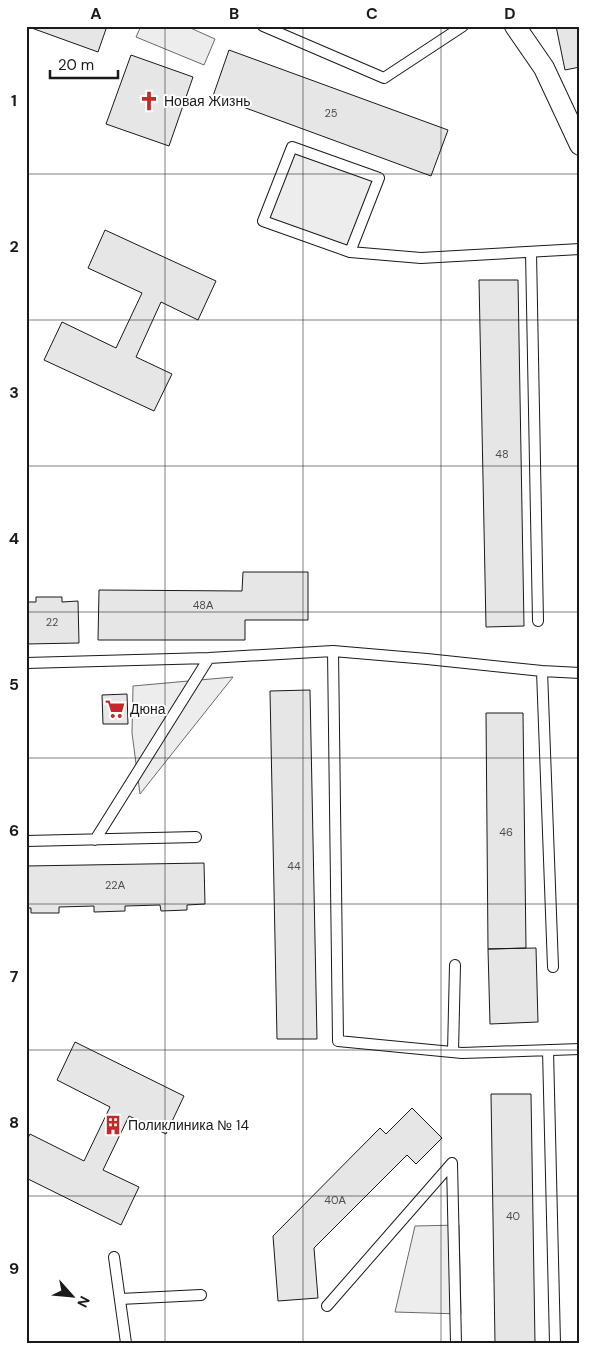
<svg xmlns="http://www.w3.org/2000/svg" width="606" height="1369" viewBox="0 0 606 1369" font-family="'DM Sans',sans-serif">
<style>
.parking{fill:#ededed;stroke:#6a6a6a}
.building{fill:#e6e6e6;stroke:#1a1a1a}
.lines{fill:none;stroke-linecap:round;stroke-linejoin:round}
.service-casing{stroke:#1a1a1a;stroke-width:12}
.minor-casing{stroke:#1a1a1a;stroke-width:22}
.service{stroke:#fff;stroke-width:10}
.minor{stroke:#fff;stroke-width:20}
.grid{fill:none;stroke:#1a1a1a;stroke-width:1;stroke-opacity:0.55}
.labels{text-anchor:middle;stroke-width:4;stroke-linejoin:round;paint-order:stroke}
.number-label{font-size:11px;fill:#4d4d4d}
.poi-label{font-size:14px;fill:#1a1a1a;stroke:#fff;text-anchor:start}
.neatline{fill:none;stroke:#1a1a1a;stroke-width:2}
.grid-label{font-size:16px;text-anchor:middle;font-weight:bold;fill:#1a1a1a}
</style>
<rect width="100%" height="100%" fill="#fff"/>
<path class="parking" d="M141 26H186L215 39 204 65 136 37Z
M292 148 378 178 350 252 264 221Z
M233 677 140 794 132 733 133 686Z
M459 1225 461 1314 395 1312 415 1226Z"/>
<path class="building" d="M26 26H107L98 52Z
M556 26H580V67L565 70Z
M229 50 448 130 431 176 213 96Z
M131 55 193 77 169 146 106 124Z
M105 230 216 281 198 320 161 302 136 357 172 374 154 411 44 360 62 322 116 348 142 293 88 268Z
M479 280H518L524 626 486 627Z
M243 572H308V620H245V640H98L99 590 242 591Z
M36 597H62V602L78 601 79 643 26 644V602H36Z
M310 690 317 1039H277L270 691Z
M127 694 128 724H103L102 695Z
M486 713H523L526 948 488 949Z
M204 863 205 904 187 905V910L161 911 160 905 125 906V911L94 912V906L59 907V913H31V908H26V866Z
M536 948 538 1022 490 1024 488 949Z
M75 1042 184 1096 166 1134 129 1116 103 1170 139 1187 121 1225 26 1178V1142L30 1134 84 1161 110 1107 57 1080Z
M491 1094H531L535 1343H495Z
M412 1108 442 1138 416 1164 407 1155 314 1248 318 1298 278 1301 273 1236 380 1128 386 1134Z"/>
<g class="lines">
<defs>
<path id="service" d="M263 26 384 78 463 26
M350 252 379 178 292 147 263 221 350 252 421 258 580 249
M531 252 538 621
M333 651 338 1041 462 1053 580 1049
M26 663 209 658 333 651 427 659 542 671 580 673
M542 671 553 967
M95 840 209 658
M26 841 196 837
M548 1050 555 1343
M453 1052 455 965
M114 1257 126 1343
M120 1299 201 1295
M327 1306 452 1163 456 1343"/>
<path id="minor" d="M515 26 544 68 580 145"/>
</defs>
<use href="#service" class="service-casing"/>
<use href="#minor" class="minor-casing"/>
<use href="#service" class="service"/>
<use href="#minor" class="minor"/>
</g>
<path class="grid" d="M165 26V1343M303 26V1343M441 26V1343M26 174H580M26 320H580M26 466H580M26 612H580M26 758H580M26 904H580M26 1050H580M26 1196H580"/>
<defs>
<symbol id="church-bare" viewBox="-9 -9 18 18"><path d="M-1.2-6h2.4v3.5h3.3v2.4h-3.3V6h-2.4V-.1h-3.3v-2.4h3.3Z" fill="#c62828" stroke="#fff" stroke-width="2.5" paint-order="stroke"/></symbol>
<symbol id="supermarket-bare" viewBox="-9 -9 18 18"><path d="M-6-5.5h2.5l.6 2H6L4.5 2H-2.5L-4.4-4H-6ZM-1.5 3.2a1.3 1.3 0 1 0 .1 0ZM3 3.2a1.3 1.3 0 1 0 .1 0Z" fill="#c62828" stroke="#fff" stroke-width="2.5" paint-order="stroke"/></symbol>
<symbol id="building-bare" viewBox="-9 -9 18 18"><path d="M-4-6H4V6H1V3H-1V6H-4ZM-2.5-4.3h1.7v1.8h-1.7ZM.8-4.3h1.7v1.8H.8ZM-2.5-1h1.7V.8h-1.7ZM.8-1h1.7V.8H.8Z" fill="#c62828" stroke="#fff" stroke-width="2.5" paint-order="stroke"/></symbol>
</defs>
<g fill-rule="evenodd">
<use href="#church-bare" x="135" y="87" width="28" height="28"/>
<use href="#supermarket-bare" x="101" y="695" width="28" height="28"/>
<use href="#building-bare" x="99" y="1111" width="28" height="28"/>
</g>
<g class="labels">
<g class="number-label">
<text x="331" y="117">25</text>
<text x="502" y="458">48</text>
<text x="203" y="609">48А</text>
<text x="52" y="626">22</text>
<text x="506" y="836">46</text>
<text x="294" y="870">44</text>
<text x="115" y="889">22А</text>
<text x="335" y="1204">40А</text>
<text x="513" y="1220">40</text>
</g>
<g class="poi-label">
<text x="164" y="106">Новая Жизнь</text>
<text x="130" y="714">Дюна</text>
<text x="128" y="1130">Поликлиника № 14</text>
</g>
</g>
<rect width="606" height="1369" fill="none" stroke="#ffffff" stroke-width="55"/>
<g transform="translate(72 1296) rotate(117)" stroke="#ffffff" stroke-width="4" paint-order="stroke">
<path d="M0-4L9 19L0 12L-9 19Z" fill="#1a1a1a"/>
<text y="-8" font-size="14" font-weight="bold" text-anchor="middle" fill="#1a1a1a">N</text>
</g>
<path d="M50 70v8h68v-8" fill="none" stroke="#1a1a1a" stroke-width="2.5"/>
<text x="58" y="70" font-size="15" fill="#1a1a1a" stroke="#ffffff" stroke-width="4" paint-order="stroke">20 m</text>
<rect x="28" y="28" width="550" height="1314" class="neatline"/>
<g class="grid-label">
<text x="96" y="19">A</text>
<text x="234" y="19">B</text>
<text x="372" y="19">C</text>
<text x="510" y="19">D</text>
<text x="14" y="106">1</text>
<text x="14" y="252">2</text>
<text x="14" y="398">3</text>
<text x="14" y="544">4</text>
<text x="14" y="690">5</text>
<text x="14" y="836">6</text>
<text x="14" y="982">7</text>
<text x="14" y="1128">8</text>
<text x="14" y="1274">9</text>
</g>
</svg>
